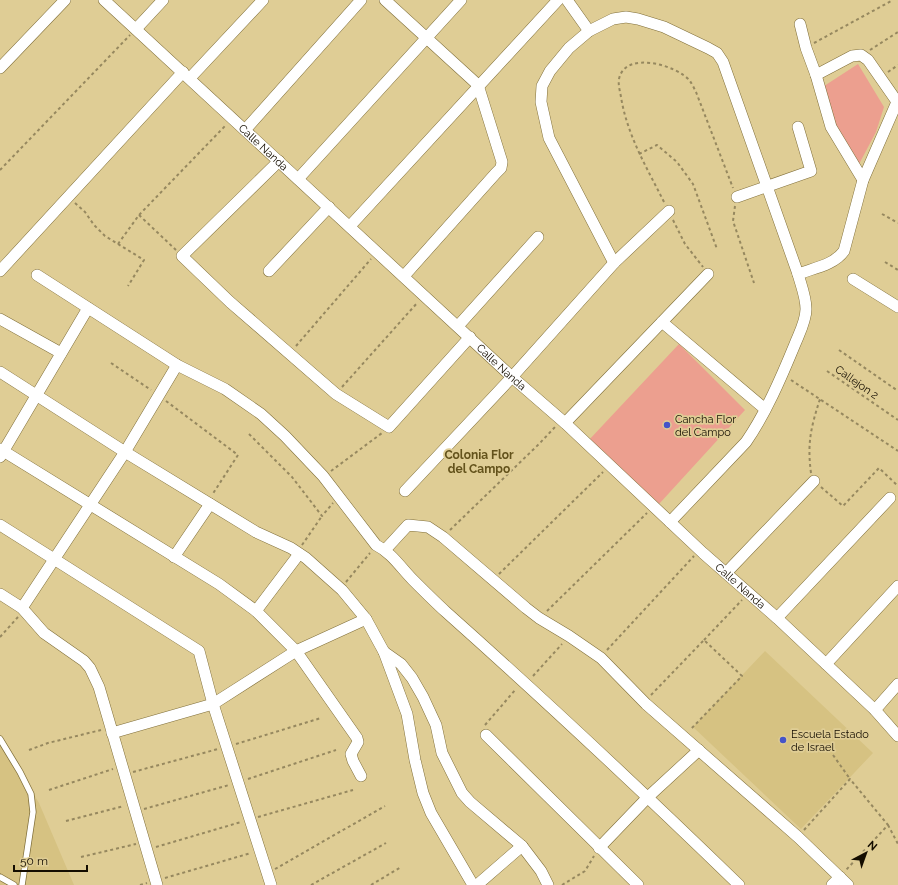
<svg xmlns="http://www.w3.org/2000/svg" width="898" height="885" viewBox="0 0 898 885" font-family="Raleway,sans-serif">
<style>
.built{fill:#d6c282}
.green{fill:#ec9f8f}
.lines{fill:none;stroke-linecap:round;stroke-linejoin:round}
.lane-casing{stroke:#806f3a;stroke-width:7}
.street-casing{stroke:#806f3a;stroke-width:12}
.path{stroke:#96885f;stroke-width:2;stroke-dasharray:3 3;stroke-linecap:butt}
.lane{stroke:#fff;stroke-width:5.5}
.street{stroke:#fff;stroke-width:11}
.poi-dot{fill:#4554c8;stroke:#dfcd95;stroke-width:1.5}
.labels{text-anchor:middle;stroke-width:3.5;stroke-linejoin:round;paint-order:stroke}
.street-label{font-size:11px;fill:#140d00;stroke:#dfcd95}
.poi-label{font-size:11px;fill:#140d00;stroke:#dfcd95;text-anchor:start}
.neighbourhood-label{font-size:12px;font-weight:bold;fill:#63521b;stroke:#dfcd95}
</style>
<rect width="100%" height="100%" fill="#dfcd95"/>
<path class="built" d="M765 651 873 753 801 829 693 727Z
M0 737 39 803 74 885H0Z"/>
<path class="green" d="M858 64 884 107 876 132 858 166 833 129 821 88Z
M679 344 745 410 659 504 588 441Z"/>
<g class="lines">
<defs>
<path id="lane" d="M0 739 20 772 31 794 33 812 22 885
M0 877 14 885"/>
<g id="street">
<path id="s1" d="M104 0 512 377 565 423 703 553 777 618 875 710 898 736"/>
<path d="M385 0 478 85 502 162 501 168 496 173 404 276"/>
<path d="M567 0 589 31"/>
<path d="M800 24 806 48 816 75 831 127 863 180"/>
<path d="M136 29 163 0"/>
<path d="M0 68 65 0"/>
<path d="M816 75 852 56 861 55 868 60 898 103"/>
<path d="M190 78 263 0"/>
<path d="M245 130 361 0"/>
<path d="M279 161 182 256 230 302 336 394 389 427 470 337"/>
<path d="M298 179 461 0"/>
<path d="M737 197 811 171 798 127"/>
<path d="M350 226 558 0"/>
<path d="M614 263 549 138 541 102 542 86 550 71 569 48 589 31 613 19 626 17 638 19 664 27 708 48 717 53 723 62 798 274C801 285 806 297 806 309 806 321 799 334 795 344 781 378 766 413 746 442L670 522"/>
<path d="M0 271 183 72"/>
<path d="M269 271 329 207"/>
<path d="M798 274C814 268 834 265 844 251L863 180 897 102"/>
<path d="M37 275 177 365 225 389 261 414 285 436 323 476 376 545C392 553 401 568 413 580 424 591 435 602 446 612 546 701 643 792 739 885"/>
<path d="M853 279 898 307"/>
<path d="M0 319 61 353"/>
<path d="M662 322 765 409"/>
<path d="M458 326 538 237"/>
<path d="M0 372 125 452 256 532 291 548 306 558 342 590 366 619 384 652 407 714 415 760 423 793 431 813 473 885"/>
<path d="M565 423 708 274"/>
<path d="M0 449 219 584 256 611 296 651 357 738 358 742 351 754 353 761 361 776"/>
<path d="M0 457 88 308"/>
<path d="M405 491 512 377 614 263 669 211"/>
<path d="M0 525 54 559 199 651 213 704 271 885"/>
<path d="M385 550 408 525 428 527 443 537 526 608 539 618 569 636 601 658 646 704 798 837 848 885"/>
<path d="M174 557 210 504"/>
<path d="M726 573 814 481"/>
<path d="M0 594 22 608 44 633 84 661 90 668 99 687 157 885"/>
<path d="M22 608 125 452 177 365"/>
<path d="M256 611 299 554"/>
<path d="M777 618 890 498"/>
<path d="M384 652 401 664 412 678 423 697 436 725 442 753 462 793 470 802 522 846 541 871 548 885"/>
<path d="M826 664 898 586"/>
<path d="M875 710 898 684"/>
<path d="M112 733 213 704 296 651 366 619"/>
<path d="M486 735 638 885"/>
<path d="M599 848 648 797 699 750"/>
<path d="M477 885 522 846"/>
<path d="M832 885 840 877"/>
</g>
</defs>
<use href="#lane" class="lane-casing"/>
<use href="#street" class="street-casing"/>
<path class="path" d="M814 43 893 0
M870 50 898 32
M888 72 898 65
M639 154 657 145 677 162 693 184 717 249
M0 170 130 35
M664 202C647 168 627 135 621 97 620 91 618 85 619 79 625 50 677 65 690 81 692 84 694 88 696 92L733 188
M75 203 85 212 94 225 105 236 144 260 128 286
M735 206 733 221 754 283
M882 214 898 223
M139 215 176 250
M673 220 685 244 703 267
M118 244 139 215 226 125
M885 262 898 270
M296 346 371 259
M839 350 898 391
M111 363 151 390
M827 371 898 420
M791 380 898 451
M342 387 418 302
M166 401 238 455 212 495
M249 434 292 477 322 516 333 503
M331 471 382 433
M811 473C807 443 811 427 820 399
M821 487 843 506 879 468 898 486
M450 530 539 444 555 427
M302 545 322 516
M499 574 603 472
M346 582 370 553
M547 611 647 513
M0 637 18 617
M704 640 742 600
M607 650 694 556
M533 676 562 644
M651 695 704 640 742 676 690 730
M485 725 516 689
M236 744 321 718
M29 750 48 743 101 730
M833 755 850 779
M133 772 218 749
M248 779 336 750
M49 790 113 769
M144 809 229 785
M258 817 353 790
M66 821 124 806
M888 825 898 844
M804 830 850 779 888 825 846 870
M156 847 241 822
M81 857 136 844
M275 869 385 806
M165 878 251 853
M140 885 147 883
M311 885 386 843
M371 885 401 867
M562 885 585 871 594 856"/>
<use href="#lane" class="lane"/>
<use href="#street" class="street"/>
</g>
<g class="poi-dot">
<circle cx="667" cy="425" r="4"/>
<circle cx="783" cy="740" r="4"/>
</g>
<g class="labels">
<g class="street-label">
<text dy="4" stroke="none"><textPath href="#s1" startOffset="217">Calle Nanda</textPath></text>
<text dy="4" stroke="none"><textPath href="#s1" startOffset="541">Calle Nanda</textPath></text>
<text transform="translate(857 382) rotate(35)" y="4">Callejon 2</text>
<text dy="4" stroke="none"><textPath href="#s1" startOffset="865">Calle Nanda</textPath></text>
</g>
<g class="poi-label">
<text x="675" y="423">Cancha Flor<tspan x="675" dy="13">del Campo</tspan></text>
<text x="791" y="738">Escuela Estado<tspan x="791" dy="13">de Israel</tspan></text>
</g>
<g class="neighbourhood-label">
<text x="479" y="459">Colonia Flor<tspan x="479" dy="14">del Campo</tspan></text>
</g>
</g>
<g transform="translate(866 853) rotate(41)" stroke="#dfcd95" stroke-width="3" paint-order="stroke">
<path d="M0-3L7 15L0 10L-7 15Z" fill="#140d00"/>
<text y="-6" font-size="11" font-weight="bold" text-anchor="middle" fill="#140d00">N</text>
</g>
<path d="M14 865v6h73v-6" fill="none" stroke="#140d00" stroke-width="2"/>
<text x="20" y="865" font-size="12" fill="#140d00" stroke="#dfcd95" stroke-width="3" paint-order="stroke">50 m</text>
</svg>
